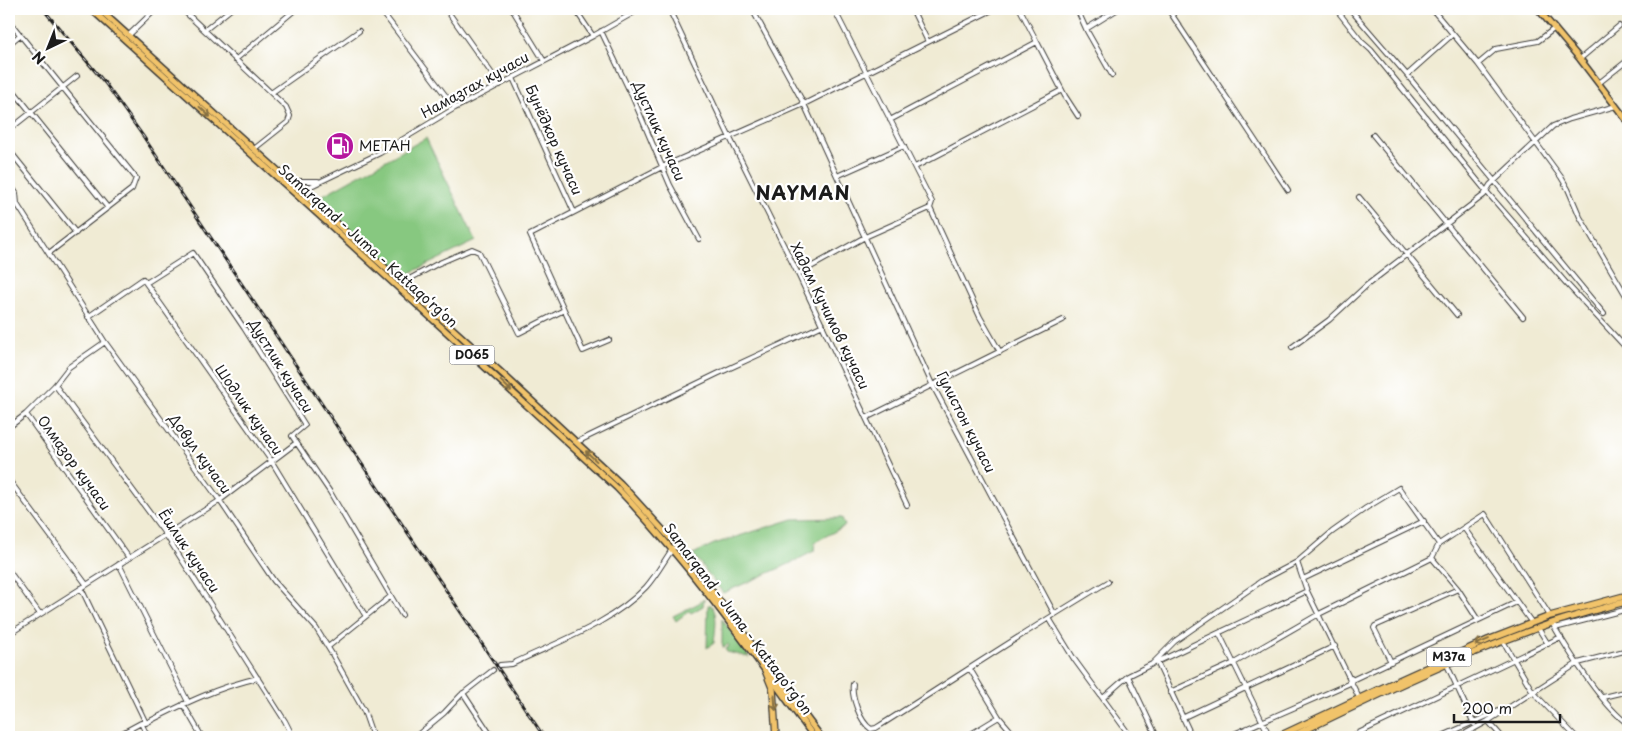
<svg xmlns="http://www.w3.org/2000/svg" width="1637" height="746" viewBox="0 0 1637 746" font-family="'Playpen Sans',sans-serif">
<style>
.green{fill:#87c880;stroke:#52724e}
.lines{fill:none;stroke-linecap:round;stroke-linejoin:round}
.minor-casing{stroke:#3c3b38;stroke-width:6}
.major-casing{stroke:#3c3b38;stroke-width:8}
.highway-casing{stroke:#3c3b38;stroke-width:8}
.minor{stroke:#fff;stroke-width:4}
.major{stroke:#f1c36a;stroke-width:5}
.highway{stroke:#f1c36a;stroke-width:5.5}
.rail-casing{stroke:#1c1c1c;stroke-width:3}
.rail{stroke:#fff;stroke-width:1;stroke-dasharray:4;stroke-linecap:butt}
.oneway{stroke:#867043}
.labels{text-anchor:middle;stroke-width:4.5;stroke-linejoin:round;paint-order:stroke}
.shield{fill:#fff;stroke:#606060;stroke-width:1}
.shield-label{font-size:12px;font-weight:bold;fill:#1c1c1c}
.street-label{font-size:14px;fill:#1c1c1c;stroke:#fff}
.poi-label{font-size:14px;fill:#1c1c1c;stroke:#fff;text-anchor:start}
.district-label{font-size:19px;font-weight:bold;letter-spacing:1px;fill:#1c1c1c;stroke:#fff}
</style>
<rect width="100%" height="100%" fill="#fff"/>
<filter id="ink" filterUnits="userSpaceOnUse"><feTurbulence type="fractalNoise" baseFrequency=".02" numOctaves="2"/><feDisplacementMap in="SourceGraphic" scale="10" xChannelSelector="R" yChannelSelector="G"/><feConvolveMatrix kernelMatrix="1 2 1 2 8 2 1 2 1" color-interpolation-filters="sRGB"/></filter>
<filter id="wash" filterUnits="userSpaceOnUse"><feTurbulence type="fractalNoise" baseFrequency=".0096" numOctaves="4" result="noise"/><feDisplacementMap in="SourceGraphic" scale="20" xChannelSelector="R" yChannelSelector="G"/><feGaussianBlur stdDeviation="1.12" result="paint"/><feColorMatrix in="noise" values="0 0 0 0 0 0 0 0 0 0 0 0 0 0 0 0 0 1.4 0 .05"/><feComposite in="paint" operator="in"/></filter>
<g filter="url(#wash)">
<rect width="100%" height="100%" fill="#f0ebd4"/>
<path class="green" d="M426 138 476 241 402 277 316 199Z
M842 518 845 526 815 542 814 551 789 564 723 593 693 554 714 544 793 519Z
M704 599 703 606 691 613 689 611 676 621 673 616 699 603Z
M708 605H711C719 614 715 631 714 643L707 648Z
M722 619 749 657 727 652 725 649 729 647 728 644 724 648 722 644Z"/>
</g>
<g filter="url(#ink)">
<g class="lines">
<defs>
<path id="minor" d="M182 9 286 107 290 116 288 122 254 149
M380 9 455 108
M446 9 500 85
M512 9 544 61
M575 9 593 36
M669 9 730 138 798 274 907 505
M752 9 804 104 932 384 1054 613
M834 9 932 202 930 208
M912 9 928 42
M1020 9 1037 42
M1077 9 1087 31 1112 75
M1168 9 1288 190
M1336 9 1362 42 1371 50 1486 191 1566 283 1628 350
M1350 9 1407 75 1604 314
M1432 9 1478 64 1561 177 1568 189 1580 217 1628 299
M9 21 136 178 132 189 49 253
M1086 29 1118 9
M205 30 231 9
M601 31 633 98 670 185 699 239
M129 35 156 9
M9 44 20 35
M1580 59 1619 26
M235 60 296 9
M1478 64 1496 49 1538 41 1555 28
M1407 75 1453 34
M513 78 574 212
M1599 83 1628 60
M9 85 108 208
M271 93 359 31
M890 120 1037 42 1065 96 1078 116
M9 130 77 76
M1373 135 1523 317
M9 150 76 233
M915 167 1062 90
M837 176 904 146
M288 181H318
M9 183 16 193 17 204 105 342 218 498 274 581 316 628 332 654 364 711 373 737
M1359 197 1457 315
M308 199 309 187 380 153 455 108 593 36 640 9
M930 208 980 317 1000 352
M798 274 865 237 930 208
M146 283 193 253 244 328 305 425 292 436 330 492 402 615
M402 283 437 264 472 249 479 252 519 333 564 310
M88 317 143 279 272 462 365 615
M609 340 583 351 530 235 662 167 804 104 994 9
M105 342 69 367 55 385 26 414 129 558
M1292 347 1329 320 1367 285 1484 195 1490 185 1553 126 1570 119 1616 106
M55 385 166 535 285 721 293 737
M866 418 1063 320
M9 427 26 414
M577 442 717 374 823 325
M9 480 86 584
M1464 528 1532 623
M1439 544 1432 558 1458 589 1478 620
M1297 562 1307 591 1359 698
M119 564 188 702
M9 571 40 614
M1303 579 1424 521
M81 588 146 723
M1049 618 1074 659 1131 737
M1552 623C1569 652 1602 705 1628 724
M1538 628 1548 644
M1555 628 1628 609
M1219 633 1270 737
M9 634 219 501 296 443
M1503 641 1533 692 1576 737
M328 647 391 596
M1157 662 1307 591
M1157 662 1192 737
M1391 662 1374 628 1375 626 1458 589
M500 665 512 664C557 642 611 624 646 587 656 576 664 561 673 548
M1447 665 1474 724
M970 669 999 717 1016 737
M1128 676 1157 737
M1352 680 1517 602
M853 684C851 696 860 722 871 729L876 728C954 679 1030 628 1108 582
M1170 692 1234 663 1319 614 1432 558
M463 693 492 737
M1603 697 1628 691
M1103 698 1128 676 1152 664 1175 641 1263 580 1297 562 1332 532 1366 508 1399 488 1439 544 1485 514 1550 616
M183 704 202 737
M1182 718 1335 646
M1488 721 1502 737
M141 723 148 737
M115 737 141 723H146C183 704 218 687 258 678
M415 737 444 713 461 695 493 670
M966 737 999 717
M1227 737 1348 684 1351 678
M1350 737 1561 637
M1440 737 1501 710
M1459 737 1488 721 1578 663 1628 650"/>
<path id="major" d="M91 9 331 226 617 488C690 564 751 651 814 737
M99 9 505 376 620 483 682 551 821 737
M1538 9 1580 59 1628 122"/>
<path id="highway" d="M765 670 773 690 776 737
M1277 737 1377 690 1488 640 1550 616 1628 595
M1291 737C1377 695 1464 653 1555 622 1579 614 1604 608 1628 601"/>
</defs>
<use href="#minor" class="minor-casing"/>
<use href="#major" class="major-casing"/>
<use href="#highway" class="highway-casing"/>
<use href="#minor" class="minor"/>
<use href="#major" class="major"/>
<use href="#highway" class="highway"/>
<defs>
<path id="rail" d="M43 9 105 83 143 136 544 737"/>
</defs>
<use href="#rail" class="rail-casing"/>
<use href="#rail" class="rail"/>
</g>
<defs><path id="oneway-shaft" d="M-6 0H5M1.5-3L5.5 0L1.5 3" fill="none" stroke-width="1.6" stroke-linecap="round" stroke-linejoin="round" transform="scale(1.25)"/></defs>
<g class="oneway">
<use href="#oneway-shaft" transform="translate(205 112) rotate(43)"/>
<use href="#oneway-shaft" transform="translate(506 386) rotate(44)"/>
<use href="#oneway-shaft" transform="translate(591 456) rotate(-137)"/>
<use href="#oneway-shaft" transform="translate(1482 642) rotate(157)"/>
<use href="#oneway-shaft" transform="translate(775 703) rotate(85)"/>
</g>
</g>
<defs>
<symbol id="fuel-disc" viewBox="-11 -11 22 22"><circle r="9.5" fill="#b5179e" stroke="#fff"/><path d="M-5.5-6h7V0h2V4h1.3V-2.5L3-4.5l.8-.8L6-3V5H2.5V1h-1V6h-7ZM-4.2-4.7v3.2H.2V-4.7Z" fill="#fff"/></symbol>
</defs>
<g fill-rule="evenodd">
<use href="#fuel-disc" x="324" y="130" width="32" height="32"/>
</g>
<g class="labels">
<g class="shield">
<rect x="449.5" y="345.5" width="45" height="19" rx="4"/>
<rect x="1426.5" y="647.5" width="45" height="19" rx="4"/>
</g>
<g class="shield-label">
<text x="472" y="359">D065</text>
<text x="1449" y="661">M37a</text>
</g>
<g class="street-label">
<text transform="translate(475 85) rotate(-29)" y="5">Намазгах кучаси</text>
<text transform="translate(659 131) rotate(66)" y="5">Дустлик кучаси</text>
<text transform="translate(554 140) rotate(66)" y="5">Бунёдкор кучаси</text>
<text transform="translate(368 246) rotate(42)" y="5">Samarqand - Juma - Kattaqo‘rg‘on</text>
<text transform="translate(830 316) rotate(64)" y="5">Хадам Кучимов кучаси</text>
<text transform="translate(281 366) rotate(58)" y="5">Дустлик кучаси</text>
<text transform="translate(249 410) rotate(55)" y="5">Шодлик кучаси</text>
<text transform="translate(966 422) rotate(63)" y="5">Гулистон кучаси</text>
<text transform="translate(200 454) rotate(54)" y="5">Довул кучаси</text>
<text transform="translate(74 463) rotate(54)" y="5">Олмазор кучаси</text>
<text transform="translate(189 551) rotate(56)" y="5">Ёшлик кучаси</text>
<text transform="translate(738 619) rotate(53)" y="5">Samarqand - Juma - Kattaqo‘rg‘on</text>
</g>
<g class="poi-label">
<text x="359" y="151">МЕТАН</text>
</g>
<g class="district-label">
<text x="803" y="200">NAYMAN</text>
</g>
</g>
<rect width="1637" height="746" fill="none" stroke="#fff" stroke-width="30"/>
<g transform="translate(48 48) rotate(223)" stroke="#ffffff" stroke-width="4" paint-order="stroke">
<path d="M0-4L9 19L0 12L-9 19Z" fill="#1c1c1c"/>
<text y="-8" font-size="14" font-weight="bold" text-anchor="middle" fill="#1c1c1c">N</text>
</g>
<path d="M1454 714v8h106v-8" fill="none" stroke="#1c1c1c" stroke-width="2.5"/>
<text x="1462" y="714" font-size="15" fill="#1c1c1c" stroke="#ffffff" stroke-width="4" paint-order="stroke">200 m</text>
</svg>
